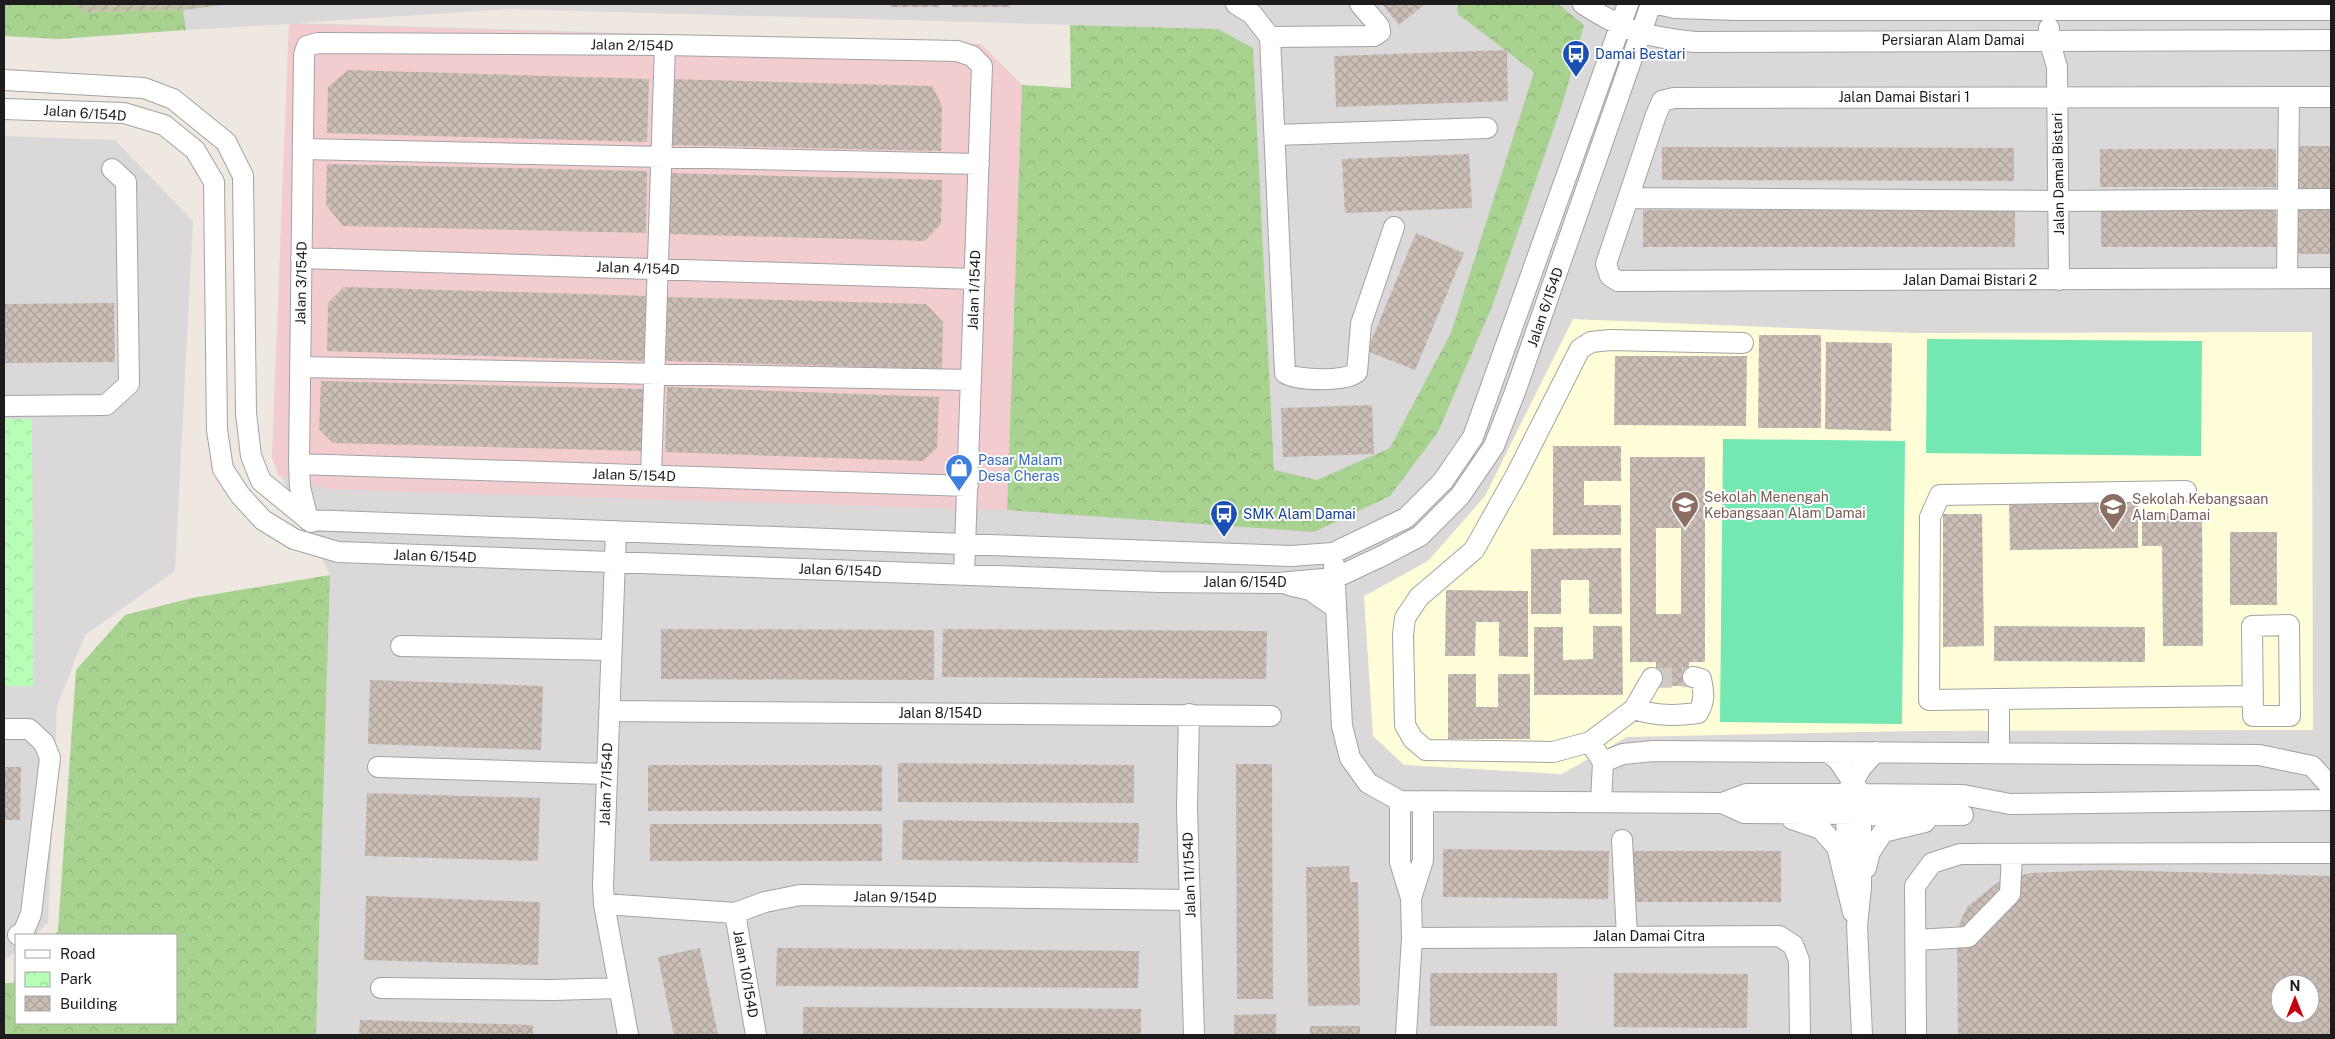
<svg xmlns="http://www.w3.org/2000/svg" width="2335" height="1039" viewBox="0 0 2335 1039" font-family="'Public Sans',sans-serif">
<style>
.residential{fill:#dad8d8;fill-rule:evenodd}
.commercial{fill:#f2ccce}
.education{fill:#fffcd8}
.construction{fill:url(#construction-furrows)}
.forest{fill:url(#forest-crowns)}
.park{fill:url(#park-crowns)}
.pitch{fill:#74e7b2}
.building{fill:url(#building-cross-hatch);fill-rule:evenodd}
.lines{fill:none;stroke-linecap:round;stroke-linejoin:round}
.minor-tunnel{stroke:#cec9c3;stroke-width:20;stroke-dasharray:20 10;stroke-linecap:butt}
.minor-casing{stroke:#a3a3a3;stroke-width:22}
.minor{stroke:#fff;stroke-width:20}
.labels{text-anchor:middle;stroke-width:4;stroke-linejoin:round;paint-order:stroke}
.street-label{font-size:14px;fill:#1c1c1c;stroke:#fff}
.transit-label{font-size:14px;fill:#164399;stroke:#fff;text-anchor:start}
.shop-label{font-size:14px;fill:#366cbe;stroke:#fff;text-anchor:start}
.education-label{font-size:14px;fill:#785e54;stroke:#fff;text-anchor:start}
</style>
<defs>
<pattern id="construction-furrows" width="10" height="10" patternUnits="userSpaceOnUse" patternTransform="scale(1.25)"><rect width="10" height="10" fill="#c3c2ab"/><path d="M-1 1l2-2M0 10L10 0M9 11l2-2" fill="none" stroke="#a7a693"/></pattern>
<pattern id="forest-crowns" width="20" height="18" patternUnits="userSpaceOnUse" patternTransform="scale(1.25)"><rect width="20" height="18" fill="#a8d290"/><path d="M2 6a3 3 0 1 1 6 0M12 15a3 3 0 1 1 6 0" fill="none" stroke="#90b47c"/></pattern>
<pattern id="park-crowns" width="20" height="18" patternUnits="userSpaceOnUse" patternTransform="scale(1.25)"><rect width="20" height="18" fill="#b6ffb7"/><path d="M2 6a3 3 0 1 1 6 0M12 15a3 3 0 1 1 6 0" fill="none" stroke="#9cda9d"/></pattern>
<pattern id="building-cross-hatch" width="8" height="8" patternUnits="userSpaceOnUse" patternTransform="scale(1.25)"><rect width="8" height="8" fill="#cabeb6"/><path d="M0 0l8 8M0 8l8-8" fill="none" stroke="#ada39c"/></pattern>
</defs>
<rect width="100%" height="100%" fill="#eee8e0"/>
<path class="residential" d="M72 4H2331V1035H316L330 575 272 458 289 24 186 30 183 10ZM511 9 1218 29 1253 48 1274 470 1007 510 1022 85 981 44 296 23ZM2280 984H2310V1014H2280Z
M4 136 115 140 193 221 175 571 85 635 57 706 48 923 35 935H16V952L4 960Z"/>
<path class="commercial" d="M289 24 981 44 1022 85 1007 510 329 489 279 476 272 458Z"/>
<path class="education" d="M1573 319 1912 333 2312 332 2313 730 1914 731 1627 737 1562 774 1404 765 1373 736 1364 596 1428 561 1485 496Z"/>
<path class="construction" d="M72 4H231L183 10 85 12Z"/>
<path class="forest" d="M4 4H72L85 12 183 10 186 30 59 39 4 36Z
M1457 4H1558L1584 25 1564 99 1493 304 1438 432 1390 496 1314 532 1007 510 1022 85 1071 88 1070 25 1218 29 1253 48 1274 470 1317 480 1390 448 1451 333 1534 72 1458 14Z
M330 575 316 1035H4V983H13L16 979V1023H176V935H54L58 931 76 670 125 615 192 598Z"/>
<path class="park" d="M4 419H32L33 686H4Z"/>
<path class="pitch" d="M1927 339 2202 341 2201 456 1926 453Z
M1723 439 1905 441 1902 724 1720 722Z"/>
<path class="building" d="M890 4H939V7H890Z
M952 4H1010V7H952Z
M1382 4H1425L1399 25Z
M1507 50 1508 101 1336 107 1334 56Z
M348 70 649 79 647 142 327 133 328 87Z
M669 79 932 86 942 105 941 151 667 145Z
M2296 146H2331V192H2296Z
M1662 147 2014 148V181L1662 180Z
M2100 149H2276V187H2100Z
M1469 154 1472 208 1345 213 1342 159Z
M327 164 647 171 646 233 343 226 326 205Z
M667 173 942 180 941 224 925 241 665 234Z
M2294 208H2331V254H2294Z
M2101 209H2276V247H2101Z
M1643 210H2015V247H1643Z
M1416 233 1464 253 1415 370 1367 351Z
M344 287 650 296 648 361 327 351 328 303Z
M667 297 926 304 943 322 942 369 666 361Z
M114 303 115 362 4 363V304Z
M1759 335H1821V428H1758Z
M1826 342 1892 343 1891 431 1825 429Z
M1615 356H1747L1746 426 1614 425Z
M321 381 644 389 643 451 333 443 319 429Z
M667 387 939 397 937 448 923 461 665 452Z
M1372 405 1374 454 1283 457 1281 408Z
M1553 446H1621V481H1584V505H1621V535H1553Z
M1630 457H1705V662H1689V686H1656V662H1630ZM1656 528H1681V614H1656Z
M2138 499V548L2010 550 2009 501Z
M2142 513H2202L2203 646H2163L2162 546H2142Z
M1943 514H1982L1984 646 1943 647Z
M2230 532H2277V605H2230Z
M1621 548 1622 614H1589V580H1561V614H1531V549Z
M1446 590 1528 591V657L1499 656V622H1476L1475 656H1445Z
M1593 626H1622L1623 695H1534V627H1563V660L1593 659Z
M1994 626 2145 627V662L1994 661Z
M661 629 934 630V680L661 679Z
M943 629 1267 631 1266 679 942 677Z
M1448 674H1476V707H1498V674H1530V739H1448Z
M370 680 543 686 541 750 368 744Z
M898 763 1134 765V803L898 802Z
M1236 764H1272L1273 999H1237Z
M648 765H882V811H648Z
M4 767H21L20 820H4Z
M367 793 540 798 538 861 365 856Z
M903 820 1139 823 1138 863 902 860Z
M650 824H882V861H650Z
M1443 849 1609 851 1608 899 1443 897Z
M1628 851H1781V902H1628Z
M1349 866 1350 882H1358L1360 1005 1308 1006 1306 867Z
M2104 870 2331 876V1035H1958L1957 929 1967 907 2001 880 2031 873ZM2280 984H2310V1014H2280Z
M366 896 540 902 538 965 364 960Z
M700 948 718 1035H674L658 957Z
M777 948 1139 951 1138 988 776 986Z
M1430 973H1557V1026H1430Z
M1614 973 1748 974 1747 1028 1614 1027Z
M803 1007 1141 1009V1035H803Z
M1276 1014V1035H1234V1015Z
M360 1020 533 1025V1035H359Z
M1310 1026H1360V1035H1310Z"/>
<g class="lines">
<path class="minor-tunnel" d="M1652 678 1693 677"/>
<defs>
<path id="minor" d="M1236 4 1252 14 1270 37 1285 373C1297 381 1347 382 1357 372L1361 324 1394 227
M1583 4C1624 31 1647 37 1695 42L2331 40
M1658 4 1675 8 1738 10H2331
M2049 28V40L2057 67 2059 280
M1270 37 1374 36 1380 32 1379 26 1360 4
M4 80 144 88 173 99 226 142 243 176 246 413 251 456 261 481 311 522
M2331 97 1674 98 1662 101 1656 115 1606 264 1610 276 1618 281 2331 278
M4 109 124 113 164 125 195 150 214 182 217 430 223 469 240 495 263 520 294 539 338 552 1159 582 1278 583 1335 578 1382 556 1420 536 1460 496 1494 446 1515 392 1651 4
M1275 135 1487 128
M303 149 979 164
M1628 198 2058 201 2331 199
M301 258 975 279
M2287 278 2289 97
M300 367 971 380
M4 406 106 405 129 384 126 182 112 169
M299 464 968 486
M651 476 665 45
M308 520 1291 556 1333 553 1406 518 1443 481 1473 437 1628 4
M308 520 300 487 299 464 304 55 307 46 318 43 665 45 957 51 972 56 982 66 964 575
M616 531 603 885 604 904 628 1035
M1334 565 1342 726 1350 758 1368 783 1400 801 1722 803 1746 794H1846L1963 795 2010 804 2331 800
M1289 585 1310 590 1336 608
M2289 625 2290 716H2253L2252 626Z
M401 646 611 650
M1652 678 1634 709C1656 716 1675 716 1698 713 1705 701 1704 693 1701 679L1693 677
M1999 699 2253 696
M609 711 1271 716
M1189 714 1187 808 1194 1035
M4 729H29L44 743 50 758 31 914 23 933 18 935
M1590 742 1634 709
M1828 752 1838 760 1861 794V887L1857 926 1862 1035
M1999 753V699L1929 700 1930 517 1940 495 2186 491
M1603 762 1590 742 1553 752 1426 750 1413 739 1405 725 1403 635 1405 618 1419 597 1474 550 1516 475 1580 349 1591 342 1610 340 1743 343
M378 767 606 774
M1400 801V862L1411 898 1412 938 1406 1035
M1601 802 1603 762 1623 754 1653 751 2259 755 2312 766 2331 787
M1722 803 1744 813 1963 815
M1792 819 1821 829 1837 847 1853 912
M1622 840 1627 936
M1847 864 1846 794 1861 768 1875 752
M1866 868 1870 852 1883 832 1925 822
M1411 898 1423 860V801
M604 904 735 913 765 902 800 895 1190 900
M735 913 756 1035
M1412 938 1779 936 1793 945 1799 960 1800 1035
M1916 940 1968 937 2010 894 2012 854
M381 988 553 990 618 988
M1916 1035 1915 886 1932 863 1960 854 2331 853"/>
</defs>
<use href="#minor" class="minor-casing"/>
<use href="#minor" class="minor"/>
</g>
<defs>
<symbol id="bus-pin" viewBox="-11 -11 22 30"><path d="M0 17L-7.5 6A9.5 9.5 0 1 1 7.5 6Z" fill="#1a4fb4" stroke="#fff"/><path d="M-5-6H5V4H4V6H2V4H-2V6H-4V4H-5ZM-3.5-4V0h7V-4ZM-3.5 1.2v1.5H-2V1.2ZM2 1.2v1.5H3.5V1.2Z" fill="#fff"/></symbol>
<symbol id="shop-pin" viewBox="-11 -11 22 30"><path d="M0 17L-7.5 6A9.5 9.5 0 1 1 7.5 6Z" fill="#3f7fe0" stroke="#fff"/><path d="M-5-2.5h2.3a2.7 3.5 0 0 1 5.4 0H5L5.5 6h-11ZM-1.5-2.5h3a1.5 2.3 0 0 0-3 0Z" fill="#fff"/></symbol>
<symbol id="school-pin" viewBox="-11 -11 22 30"><path d="M0 17L-7.5 6A9.5 9.5 0 1 1 7.5 6Z" fill="#8d6e63" stroke="#fff"/><path d="M0-5L7-2L0 1L-7-2ZM-4 1L0 2.5L4 1V4Q0 6-4 4Z" fill="#fff"/></symbol>
</defs>
<g fill-rule="evenodd">
<use href="#bus-pin" x="1560" y="38" width="32" height="43"/>
<use href="#shop-pin" x="943" y="452" width="32" height="43"/>
<use href="#school-pin" x="1669" y="489" width="32" height="43"/>
<use href="#school-pin" x="2097" y="491" width="32" height="43"/>
<use href="#bus-pin" x="1208" y="498" width="32" height="43"/>
</g>
<g class="labels">
<g class="street-label">
<text x="1953" y="45">Persiaran Alam Damai</text>
<text transform="translate(632 45) rotate(1)" y="5">Jalan 2/154D</text>
<text x="1904" y="102">Jalan Damai Bistari 1</text>
<text transform="translate(85 113) rotate(4)" y="5">Jalan 6/154D</text>
<text transform="translate(2058 174) rotate(-91)" y="5">Jalan Damai Bistari</text>
<text transform="translate(638 268) rotate(2)" y="5">Jalan 4/154D</text>
<text x="1970" y="285">Jalan Damai Bistari 2</text>
<text transform="translate(301 283) rotate(-89)" y="5">Jalan 3/154D</text>
<text transform="translate(974 290) rotate(-88)" y="5">Jalan 1/154D</text>
<text transform="translate(1545 307) rotate(-71)" y="5">Jalan 6/154D</text>
<text transform="translate(634 475) rotate(2)" y="5">Jalan 5/154D</text>
<text transform="translate(435 556) rotate(2)" y="5">Jalan 6/154D</text>
<text transform="translate(840 570) rotate(2)" y="5">Jalan 6/154D</text>
<text x="1245" y="587">Jalan 6/154D</text>
<text x="940" y="718">Jalan 8/154D</text>
<text transform="translate(606 784) rotate(-88)" y="5">Jalan 7/154D</text>
<text transform="translate(1189 875) rotate(-92)" y="5">Jalan 11/154D</text>
<text transform="translate(895 897) rotate(1)" y="5">Jalan 9/154D</text>
<text x="1649" y="941">Jalan Damai Citra</text>
<text transform="translate(746 974) rotate(80)" y="5">Jalan 10/154D</text>
</g>
<g class="transit-label">
<text x="1595" y="59">Damai Bestari</text>
<text x="1243" y="519">SMK Alam Damai</text>
</g>
<g class="shop-label">
<text x="978" y="465">Pasar Malam<tspan x="978" dy="16">Desa Cheras</tspan></text>
</g>
<g class="education-label">
<text x="1704" y="502">Sekolah Menengah<tspan x="1704" dy="16">Kebangsaan Alam Damai</tspan></text>
<text x="2132" y="504">Sekolah Kebangsaan<tspan x="2132" dy="16">Alam Damai</tspan></text>
</g>
</g>
<rect width="2335" height="1039" fill="none" stroke="#1c1c1c" stroke-width="10"/>
<rect x="15" y="934" width="162" height="90" fill="#ffffff" stroke="#a4a4a4"/>
<rect x="25" y="950" width="25" height="8" fill="#ffffff" stroke="#a4a4a4"/>
<text x="60" y="959" font-size="15" fill="#1c1c1c">Road</text>
<rect x="25" y="972" width="25" height="15" fill="url(#park-crowns)" stroke="#a4a4a4"/>
<text x="60" y="984" font-size="15" fill="#1c1c1c">Park</text>
<rect x="25" y="996" width="25" height="15" fill="url(#building-cross-hatch)" stroke="#a4a4a4"/>
<text x="60" y="1009" font-size="15" fill="#1c1c1c">Building</text>
<g transform="translate(2295 999)"><circle r="24" fill="#ffffff" stroke="#a4a4a4"/>
<path d="M0-4L9 19L0 12L-9 19Z" fill="#c7000f"/>
<text y="-8" font-size="14" font-weight="bold" text-anchor="middle" fill="#1c1c1c">N</text>
</g>
</svg>
